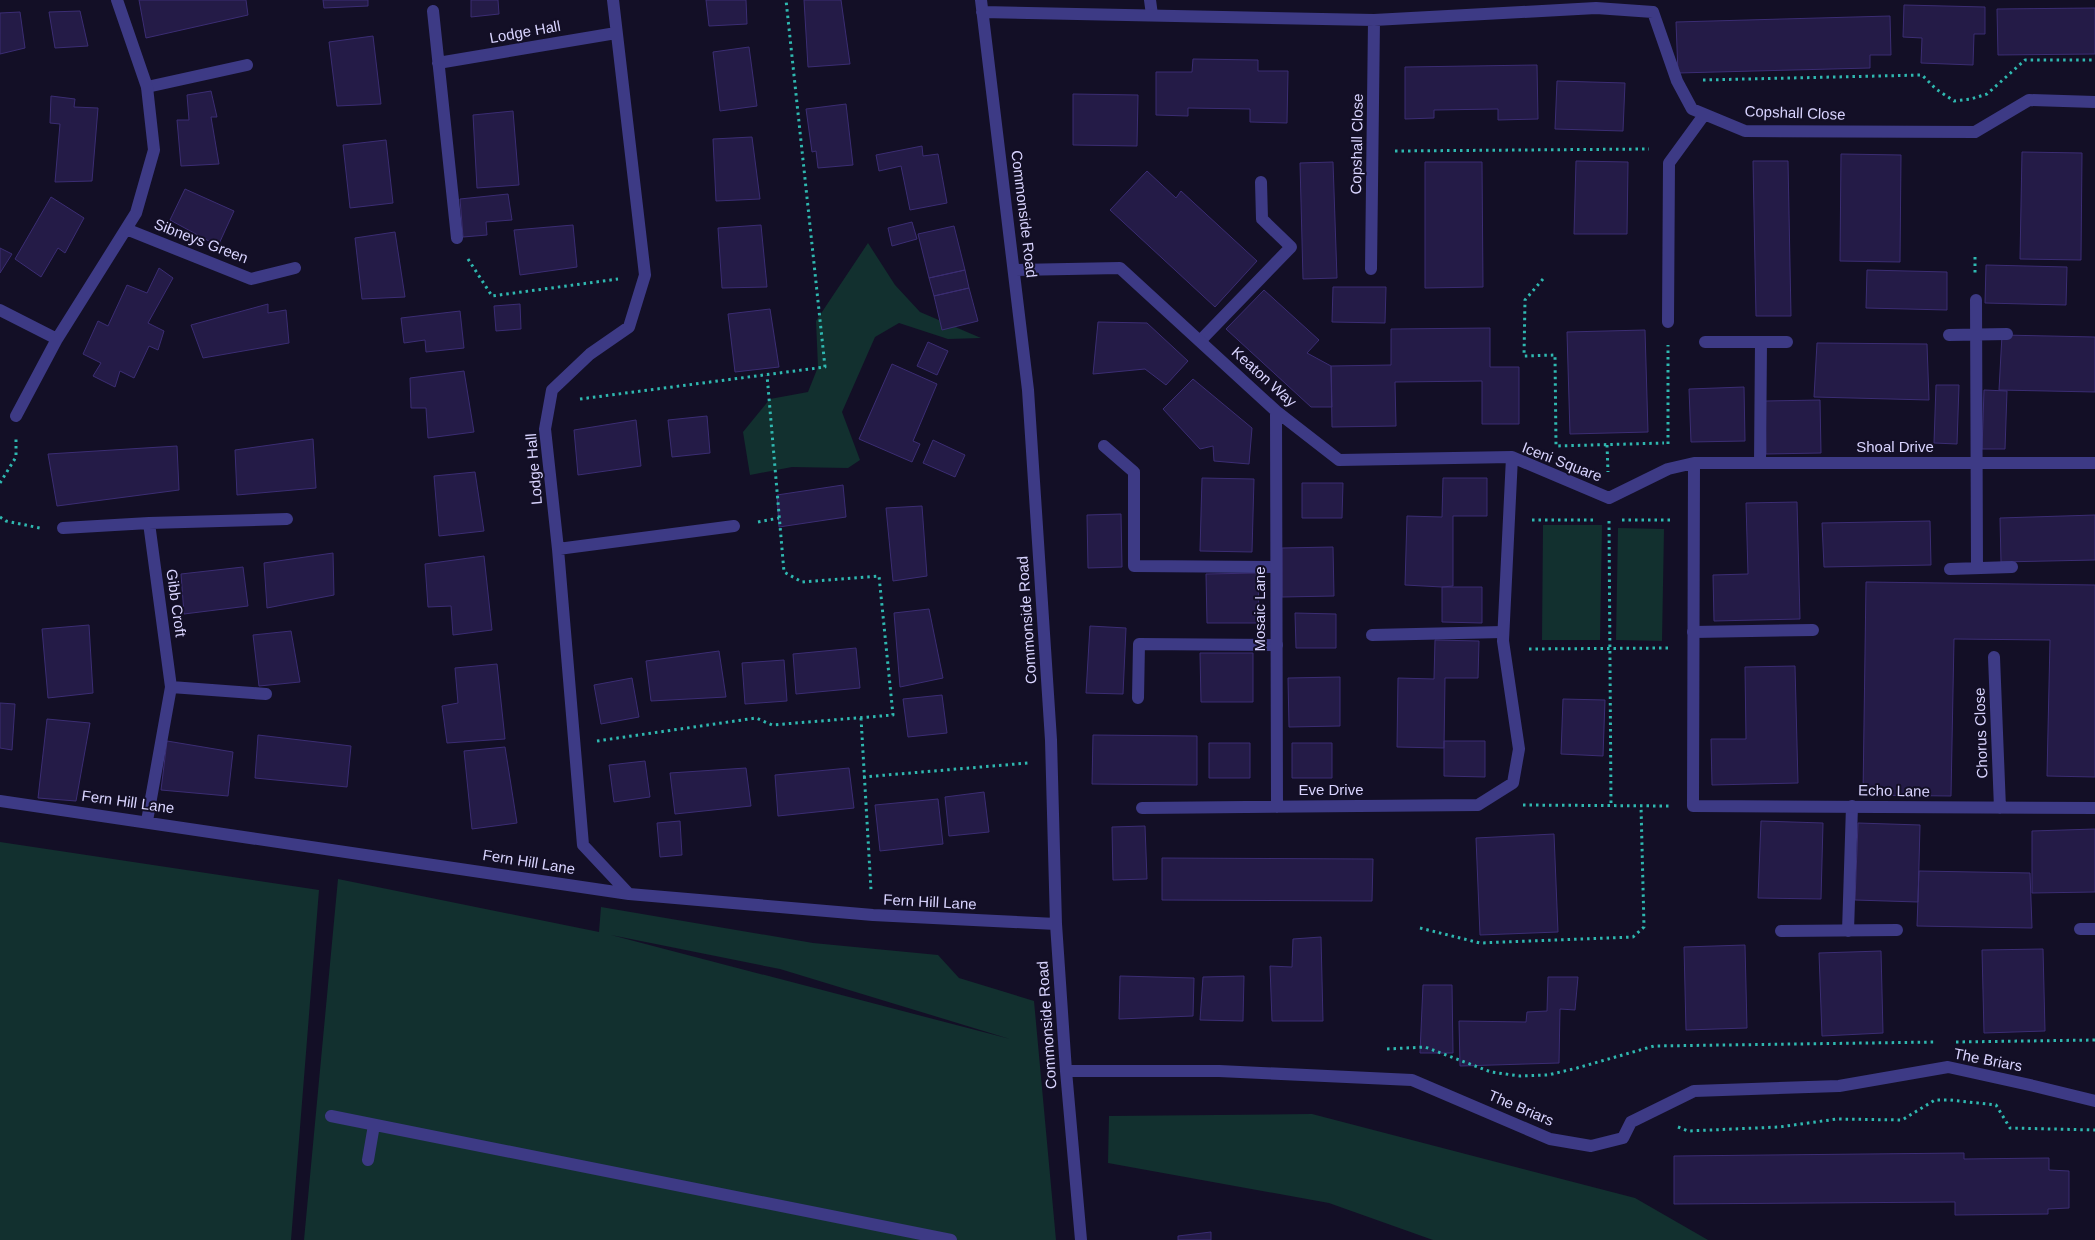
<svg xmlns="http://www.w3.org/2000/svg" width="2095" height="1240" viewBox="0 0 2095 1240" font-family="Helvetica,sans-serif">
<style>
.green{fill:#12302f;fill-rule:evenodd}
.building{fill:#241b47;stroke:#3b2d73}
.lines{fill:none;stroke-linecap:round;stroke-linejoin:round}
.path{stroke:#2fb8b0;stroke-width:3;stroke-dasharray:2.5 4;stroke-linecap:butt}
.lane{stroke:#3d3a85;stroke-width:12}
.street{stroke:#3d3a85;stroke-width:12}
.labels{text-anchor:middle;stroke-width:4;stroke-linejoin:round;paint-order:stroke}
.street-label{font-size:15px;fill:#d9d4ff;stroke:#130f26}
</style>
<rect width="100%" height="100%" fill="#130f26"/>
<path class="green" d="M868 243 895 285 920 312 981 338 948 339 899 323 875 337 842 412 860 460 848 468 792 467 750 475 743 432 770 399 808 392 818 367 816 321Z
M1543 525H1602L1600 640H1542Z
M1618 528 1664 529 1662 641 1616 640Z
M0 842 319 890 291 1240H0Z
M338 879 599 932 601 907 813 943 938 955 959 978 1034 1001 1056 1240H304ZM611 935 780 969 1010 1039Z
M1312 1114 1635 1198 1708 1240H1433L1329 1203 1108 1163 1109 1116Z"/>
<path class="building" d="M139 0H246L248 15 146 38Z
M323 0H368V6L324 8Z
M471 0H498L499 14 471 17Z
M706 0H746L747 24 709 26Z
M804 0H841L850 64 808 67Z
M1904 5 1985 7V34H1974L1973 65 1921 63 1922 38 1903 37Z
M2095 8V54L1998 55 1997 9Z
M80 11 88 46 55 48 49 12Z
M20 12 25 48 0 54V13Z
M1890 16 1891 55H1870V68L1678 73 1676 22Z
M373 36 381 104 337 106 329 42Z
M749 47 757 106 720 111 713 52Z
M1193 59 1258 60V71H1288L1287 123 1250 122V109L1188 108V116L1156 115V72H1192Z
M1537 65 1538 119 1498 120V109L1434 110V118L1405 119V67Z
M1557 81 1625 83 1623 131 1555 129Z
M211 91 217 117H211L219 164 181 166 177 120H189L187 95Z
M1073 94 1138 95 1137 146 1073 145Z
M51 96 75 99 74 107 98 108 92 181 55 182 60 124 50 123Z
M846 104 853 165 818 168 816 151 812 152 806 109Z
M513 111 519 185 477 188 473 115Z
M752 137 760 199 716 201 713 139Z
M386 140 393 203 350 208 343 145Z
M922 146 923 156 938 154 947 203 910 210 901 166 879 171 876 155Z
M2022 152 2082 153 2081 260 2020 259Z
M1841 154 1901 155 1900 262 1840 261Z
M1576 161 1628 162 1627 234H1574Z
M1753 161H1788L1791 316H1756Z
M1333 162 1337 278 1303 279 1300 163Z
M1425 162H1482L1483 287 1425 288Z
M1147 171 1176 198 1181 191 1257 261 1215 307 1110 210Z
M185 189 234 211 218 246 170 220Z
M508 194 512 220 486 222 487 235 463 237 460 199Z
M51 197 84 218 65 253 58 248 41 277 15 259Z
M912 222 917 239 892 246 888 228Z
M573 225 577 267 520 275 514 230Z
M761 225 767 287 722 288 718 228Z
M954 226 965 270 929 278 918 234Z
M395 232 405 297 362 299 355 238Z
M0 248 12 254 0 273Z
M1986 265 2067 267 2066 305 1985 303Z
M159 268 173 278 148 323 164 331 158 350 149 346 134 378 120 371 115 387 93 376 101 363 83 354 98 321 108 326 127 285 147 293Z
M965 270 969 288 934 296 929 278Z
M1867 270 1947 272V310L1866 308Z
M1333 287H1386L1385 323 1332 322Z
M969 288 978 321 942 330 934 296Z
M1264 290 1319 340 1307 353 1331 366 1332 407H1311L1226 329Z
M268 304V313L286 310 289 343 203 358 191 325Z
M520 304 521 329 496 331 494 306Z
M770 309 779 367 735 372 728 314Z
M460 311 464 348 426 352 425 340 404 343 401 318Z
M1098 322 1147 323 1188 361 1166 385 1145 369 1093 374Z
M1490 328V367H1519V424H1482V381L1395 382 1396 426 1332 427 1331 366 1391 365V329Z
M1645 330 1648 432 1570 434 1567 332Z
M2002 335 2095 337V392L1999 390Z
M928 342 948 351 937 375 917 366Z
M1817 343 1927 344 1929 400 1814 397Z
M892 364 937 384 913 441 920 444 912 462 859 439Z
M464 371 474 432 428 438 426 408H411L410 378Z
M1193 379 1252 428 1249 464 1214 461 1213 446 1200 449 1163 409Z
M1936 385H1959L1957 444 1934 443Z
M1744 387 1745 441 1691 442 1689 389Z
M1984 390 2007 391 2005 449H1982Z
M1820 400 1821 453 1766 454 1765 401Z
M707 416 710 453 672 457 668 420Z
M636 420 641 466 578 475 574 430Z
M313 439 316 488 237 495 235 450Z
M933 440 965 455 955 477 923 463Z
M177 446 179 490 57 506 48 454Z
M475 472 484 531 439 536 434 476Z
M1202 478 1254 479 1252 552 1200 551Z
M1443 478H1487V516H1453V586L1442 587 1405 585 1407 516 1442 517Z
M1302 483H1343L1342 518H1302Z
M843 485 846 517 779 527 777 495Z
M1797 502 1800 619 1714 621 1713 575 1748 574 1746 503Z
M922 506 927 576 893 581 886 508Z
M1121 514 1122 567 1088 568 1087 515Z
M2095 515V560L2001 562 2000 518Z
M1930 521 1931 565 1824 567 1822 523Z
M1333 547 1334 596 1282 597V548Z
M333 553 334 595 267 608 264 563Z
M484 556 492 630 453 635 451 606 428 607 425 564Z
M243 567 248 606 184 614 181 574Z
M1258 573 1259 623H1207L1206 574Z
M1866 582 2095 585V777L2047 776 2050 640 1954 639 1951 796 1863 795Z
M1442 587H1482V623L1442 622Z
M929 609 943 678 900 687 894 613Z
M1295 613 1336 614V648H1296Z
M89 625 93 693 48 698 42 629Z
M1090 626 1126 628 1123 694 1086 693Z
M291 631 300 682 259 686 253 635Z
M1435 640 1479 641 1478 678H1445L1444 748 1397 747 1398 678 1434 679Z
M856 648 860 688 796 694 793 654Z
M719 651 726 697 651 701 646 661Z
M1200 653H1253V702H1201Z
M784 660 787 701 745 704 742 663Z
M497 664 505 739 447 743 442 706 458 703 455 668Z
M1795 666 1798 783 1712 785 1711 739H1746L1745 667Z
M1340 677V726L1289 727 1288 678Z
M632 678 639 717 601 724 594 685Z
M942 695 947 733 908 737 903 699Z
M1563 699 1605 700 1603 756 1561 754Z
M0 703 15 704 12 750 0 748Z
M47 719 90 723 76 801 38 798Z
M258 735 351 746 347 787 255 778Z
M1093 735 1197 736V785L1092 784Z
M167 741 233 752 228 796 161 790Z
M1444 741H1485V777L1444 776Z
M1209 743H1250V778H1209Z
M1292 743H1332V778H1292Z
M505 747 517 823 472 829 464 751Z
M645 761 650 797 614 802 609 765Z
M746 768 751 806 675 814 670 773Z
M849 768 854 808 778 816 775 775Z
M984 792 989 832 949 836 945 797Z
M938 799 943 844 880 851 875 805Z
M680 821 682 855 660 857 657 823Z
M1761 821 1823 823 1821 899 1758 898Z
M1858 823 1920 825 1918 902 1855 900Z
M1145 826 1147 879 1113 880 1112 827Z
M2095 829V892L2032 893V831Z
M1554 834 1558 932 1480 935 1476 838Z
M1162 858 1373 859 1372 901 1162 900Z
M1919 871 2030 873 2032 928 1917 926Z
M1321 937 1323 1021H1272L1270 966 1292 967 1293 939Z
M1745 945 1747 1028 1686 1030 1684 947Z
M2043 949 2045 1031 1984 1033 1982 950Z
M1881 951 1883 1033 1822 1036 1819 953Z
M1120 976 1194 978 1193 1016 1119 1019Z
M1244 976 1243 1021 1200 1020 1203 977Z
M1548 977H1578L1575 1010 1560 1009 1559 1063 1460 1066 1459 1021 1526 1022 1527 1012 1547 1011Z
M1423 985H1452L1453 1053H1420Z
M1964 1153V1159L2049 1158V1170L2069 1171V1208L2048 1209V1214L1955 1215V1202L1674 1204V1156Z
M1211 1232V1240H1178V1236Z"/>
<g class="lines">
<path class="path" d="M1703 80 1922 75 1936 89 1954 101 1971 99 1987 94 2025 60H2095
M1395 151 1649 149
M1975 257V276
M468 259 492 296 618 279
M1543 279 1525 300 1524 356 1555 355 1556 446 1664 443
M580 399 825 367 786 0
M1668 444V345
M1607 445 1608 472
M0 483 16 457V439
M0 517 6 521 40 528
M1532 520H1596
M1622 520H1671
M1609 521 1611 805
M758 522 779 518
M1529 649 1670 648
M861 718 871 890
M597 741 756 718 772 725 893 715 879 576 802 582 784 572 767 375
M863 777 1028 763
M1523 805 1670 806
M1420 928 1480 943 1633 937 1644 927 1641 806
M1956 1042 2095 1040
M1387 1049 1425 1047 1491 1072 1520 1076 1548 1075 1577 1068 1654 1046 1937 1042
M1678 1127 1688 1131 1779 1127 1837 1119 1902 1120 1935 1100H1950L1996 1105 2010 1128 2095 1130"/>
<path class="lane" d="M1150 0 1152 15
M147 87 247 65
M1976 300 1977 568
M1949 335 2007 334
M1200 341 1291 247 1262 219 1261 182
M1705 342H1787
M1104 446 1134 472V566L1276 567
M1760 463 1761 342
M1950 569 2012 567
M1693 632 1813 630
M1372 635 1503 632
M1138 698 1139 644 1277 645
M2080 929H2095
M1781 931 1897 930
M1848 931 1852 806
M331 1116 951 1240
M368 1160 374 1125"/>
<path class="street" d="M613 0 645 275 629 327 590 354 552 390 545 429 558 549 583 845 629 894
M981 0 1028 390 1051 740 1056 924 1066 1071 1081 1240
M433 11 457 238
M982 12 1374 20 1596 8 1653 12 1677 81 1692 109 1745 131 1975 132 2029 100 2095 102
M438 63 616 33
M126 229 251 279 295 268
M1371 269 1374 20
M1015 270 1120 268 1276 411 1339 460 1512 457
M0 310 57 339
M1668 322 1669 163 1704 115
M1276 411 1277 807
M16 416 57 339 136 213 154 150 147 87 117 0
M1694 463H2095
M149 523 287 519
M63 528 149 523 171 687 147 821
M558 549 734 526
M1994 657 2000 808
M171 687 266 694
M0 801 629 894 873 915 1056 924
M1142 808 1478 805 1513 783 1519 749 1503 641 1512 457 1609 498 1668 469 1694 463 1693 806 2095 808
M1066 1071H1219L1412 1080 1550 1139 1591 1146 1623 1138 1631 1122 1694 1091 1839 1086 1948 1067 2034 1086 2095 1101"/>
</g>
<g class="labels">
<g class="street-label">
<text transform="translate(525 32) rotate(-10)" y="5">Lodge Hall</text>
<text transform="translate(1795 113) rotate(2)" y="5">Copshall Close</text>
<text transform="translate(1357 144) rotate(-89)" y="5">Copshall Close</text>
<text transform="translate(1024 214) rotate(83)" y="5">Commonside Road</text>
<text transform="translate(201 241) rotate(21)" y="5">Sibneys Green</text>
<text transform="translate(1264 377) rotate(42)" y="5">Keaton Way</text>
<text x="1895" y="452">Shoal Drive</text>
<text transform="translate(1562 462) rotate(21)" y="5">Iceni Square</text>
<text transform="translate(534 469) rotate(-95)" y="5">Lodge Hall</text>
<text transform="translate(176 603) rotate(82)" y="5">Gibb Croft</text>
<text transform="translate(1260 609) rotate(-90)" y="5">Mosaic Lane</text>
<text transform="translate(1027 620) rotate(-94)" y="5">Commonside Road</text>
<text transform="translate(1981 733) rotate(-92)" y="5">Chorus Close</text>
<text x="1331" y="795">Eve Drive</text>
<text transform="translate(1894 791) rotate(1)" y="5">Echo Lane</text>
<text transform="translate(128 802) rotate(8)" y="5">Fern Hill Lane</text>
<text transform="translate(529 862) rotate(9)" y="5">Fern Hill Lane</text>
<text transform="translate(930 902) rotate(3)" y="5">Fern Hill Lane</text>
<text transform="translate(1047 1025) rotate(-94)" y="5">Commonside Road</text>
<text transform="translate(1988 1060) rotate(11)" y="5">The Briars</text>
<text transform="translate(1521 1108) rotate(23)" y="5">The Briars</text>
</g>
</g>
</svg>
